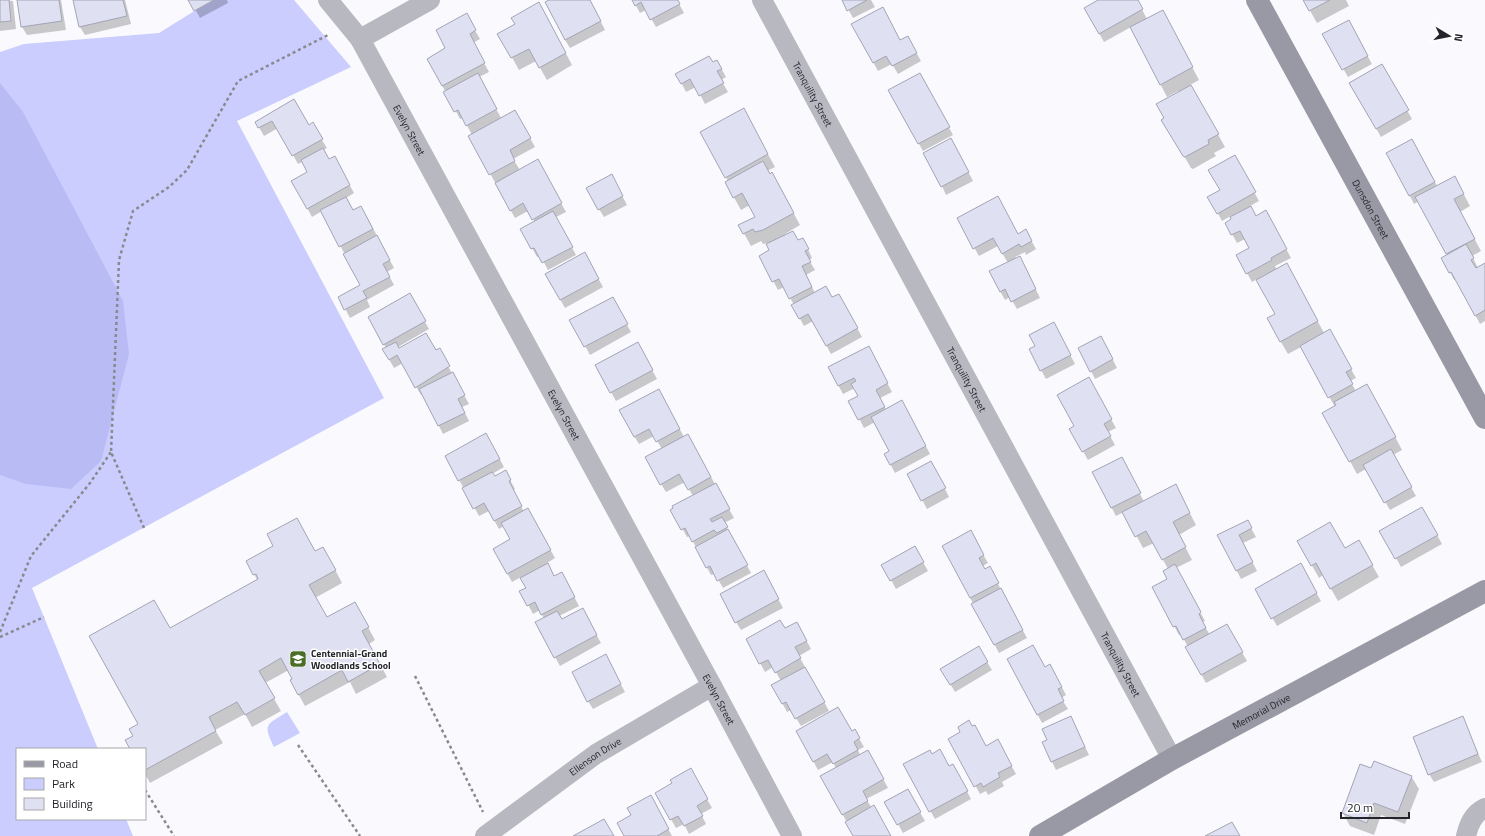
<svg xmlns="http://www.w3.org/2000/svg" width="1485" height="836" viewBox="0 0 1485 836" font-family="'Titillium Web',sans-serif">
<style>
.green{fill:#cacdfd}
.forest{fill:#b9bcf4}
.shadow{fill:#0003}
.building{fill:#dfe1f2;stroke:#a3a4b5}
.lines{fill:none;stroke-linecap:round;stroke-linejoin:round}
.path{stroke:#89898e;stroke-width:2.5;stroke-dasharray:3 3;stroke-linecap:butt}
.street{stroke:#b8b9c0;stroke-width:20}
.secondary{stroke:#9899a4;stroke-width:22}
.labels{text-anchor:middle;stroke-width:3;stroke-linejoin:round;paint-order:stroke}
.street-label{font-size:10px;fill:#24252b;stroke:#fff}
.poi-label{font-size:10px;font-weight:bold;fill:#24252b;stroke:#fff;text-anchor:start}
</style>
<rect width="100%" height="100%" fill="#fafafe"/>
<path class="green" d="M212 0H294L351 67 237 121 384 398 32 588 98 749H17V819H126L133 836H0V52L24 44 159 33Z
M287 712 300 733 274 747C262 723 267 725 287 712Z"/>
<path class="forest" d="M0 83 23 112 123 301 129 354 101 461 71 489 26 484 0 475Z"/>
<path class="shadow" d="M0 0 13 1 16 29 0 31Z
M18 0H61L66 30 27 35 22 27Z
M74 0H125L131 24 85 35 80 27Z
M190 0H227L228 3 200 18Z
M551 0H590L605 30 570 48 565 40Z
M633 0H677L684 13 656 27 646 10 640 13Z
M843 0H871L875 7 853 18Z
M1100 0H1137L1147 19 1169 23 1199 80 1190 85 1225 147 1214 153 1216 156 1193 169 1191 168 1163 120 1178 93V91L1167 97 1131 27 1104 42 1085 8Z
M1304 0H1346L1349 6 1317 23Z
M466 15 480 39 473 43 489 72 479 77 501 118 515 111 535 147 513 159 520 170 537 160 566 212 556 217 576 255 548 270 540 255 537 257 522 229 535 222 528 211 515 218 469 136 472 135 463 118 460 119 428 59 447 49Z
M546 16 572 65 547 80 536 61 519 70 499 34Z
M1348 21 1372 64 1348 77 1324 35Z
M853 25 900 41 908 38 921 61 898 74 892 64 878 71Z
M717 61 726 77 721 80 728 92 705 104 696 87 686 92 677 74Z
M1382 66 1412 119 1381 137 1351 84Z
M920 74 953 135 923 151 890 91Z
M294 100 309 126 317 132 327 148 323 150 329 161 334 157 354 193 346 198 353 211 366 215 394 268 387 272 394 285 367 300 370 307 350 318 339 297 361 285 322 211 312 217 293 181 308 172 302 162 298 164 278 128 264 136 256 122Z
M750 122 775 167 767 171 779 186 800 225 785 234 807 247 812 258 809 260 815 270 806 275 815 293 832 299 839 295 862 337 831 354 813 321 804 326 793 306 794 305 784 287 778 290 760 256 771 251 767 243 763 244 761 241 751 246 740 226 756 217 750 205 741 210 726 183 728 181 701 132Z
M956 148 973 181 946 195 942 186Z
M1417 148 1437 186 1461 189 1470 206 1460 212 1481 251 1472 256 1478 268 1485 265V321L1480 324 1456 279 1454 280 1450 272 1448 255 1419 201 1414 204 1410 196Z
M1235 157 1259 201 1250 206 1256 217 1271 220 1291 258 1275 266 1277 270 1294 277 1324 333 1329 330 1356 378 1350 381 1356 391 1374 397 1402 450 1393 455 1416 496 1390 510 1366 469 1357 474 1324 414 1335 407 1301 347 1288 354 1281 342 1276 315 1257 279 1252 282 1237 255 1251 248 1245 239 1237 243 1226 223 1233 220 1231 216 1222 221 1209 197 1221 191Z
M616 184 627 205 604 217 599 209Z
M958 219 1018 235 1026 231 1036 249 1026 255 1025 252 1015 257 1024 265 1040 298 1017 309 1010 297 1005 300 1000 291 1008 263 998 246 979 256Z
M589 262 603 287 565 308 546 274Z
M409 294 429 329 398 347 399 350 436 351 439 350 469 404 462 407 469 421 443 434 423 394 421 395 403 363 394 368 384 350 386 348 369 317Z
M612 298 631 332 590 355 571 320Z
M1058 332 1075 364 1046 379 1030 350Z
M1106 346 1117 368 1095 379 1091 371Z
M642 351 657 379 616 401 596 365Z
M873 356 892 392 880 398 886 410H907L930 454 895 473 885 454 890 452 875 422 864 428 850 401 859 396 855 388 843 394 829 368Z
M1088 378 1116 428 1108 432 1115 445 1088 460 1070 429 1075 426Z
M663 398 684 437 692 443 734 518 724 523 751 573 723 588 715 574 711 575 690 536 687 537 672 510 693 496 685 482 666 492 661 484 662 449 654 436 639 444 634 436Z
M491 443 504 467 492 474 494 478 510 480 515 489 513 490 524 512 528 510 555 558 547 563 554 577 566 581 579 606 559 616 562 621 587 618 601 643 560 666 555 657 544 619 540 610 533 614 521 591 527 588 521 577 512 582 494 549 511 540 504 526 499 529 489 511 479 516 446 456Z
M1126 466 1144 502 1182 498 1196 525 1179 535 1192 560 1176 568 1205 621 1202 622 1210 635 1227 626 1247 661 1206 683 1187 648 1188 647 1181 634 1179 635 1153 587 1168 579V569L1154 543 1143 548 1124 512 1116 516 1093 472Z
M936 471 949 497 927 509 909 475Z
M1422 508 1442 544 1401 567 1381 531Z
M1247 521 1256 537 1243 543 1257 571 1241 579 1219 536Z
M970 532 988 563 983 566 985 570 989 567 1027 638 999 653 943 546Z
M1298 541 1345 550 1359 542 1379 577 1338 601 1323 575 1319 578Z
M915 548 928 571 896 589 883 565Z
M315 552 330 560 342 583 315 598 327 618 355 603 375 640 369 644 387 677 356 694 350 682 305 706 291 681 294 679 289 670 265 683 281 711 252 727 245 714 215 730 223 743 150 783 145 774V749H131L170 629 258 581 247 562Z
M1300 565 1321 601 1277 626 1256 589Z
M768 580 783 608 741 630 736 622Z
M797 623 811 649 799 656 829 711 801 726 791 710 787 712 773 686 781 681 773 667 765 672 747 639 784 630Z
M978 648 992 670 955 692 942 670Z
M1008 660 1045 669 1055 674 1066 695 1061 698 1068 709 1042 723Z
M610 664 625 692 593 709 588 701Z
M1462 717 1482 762 1434 782 1429 774Z
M1075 725 1089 755 1056 770 1043 743Z
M854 730 864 747 858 750 860 755 868 751 888 788 866 799 890 836H854L843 815 836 768 833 762 818 770 797 731 851 732Z
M950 739 986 747 997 740 1016 774 1002 782 1004 786 988 795 986 791 980 794Z
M904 765 949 767 953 765 971 799 935 819Z
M1361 765 1372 769 1411 776 1419 789 1405 824 1381 815 1374 835 1350 826 1343 813Z
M690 769 712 808 701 814 706 824 689 834 684 824 676 828 656 793 673 784Z
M907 790 925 821 903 833 886 802Z
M655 805 672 836H625Z"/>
<path class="building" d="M0 0H9L11 21 0 22Z
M17 0H59L62 21 21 27Z
M73 0H123L127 16 79 27Z
M188 0H214L194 11Z
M549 0H590L601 21 565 40 545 2Z
M632 0H678L680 4 650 20 641 2 635 6Z
M842 0H867L847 11Z
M1098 0H1138L1143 9 1099 34 1084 8Z
M1303 0H1330L1309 11Z
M539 2 566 53 539 68 529 49 511 58 497 34 515 24 511 18Z
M883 7 900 40 908 36 917 53 892 66 886 56 873 63 851 24Z
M1163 10 1193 67 1160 85 1130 27Z
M467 13 476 30 470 34 485 63 442 86 427 59 445 48 436 30Z
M1349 20 1368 56 1342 70 1322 34Z
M709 56 713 62 717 60 722 69 717 71 724 83 699 96 690 79 681 84 675 74Z
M1382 64 1409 110 1376 129 1349 83Z
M478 73 497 109 466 126 458 110 454 112 443 92Z
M920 73 950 127 918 144 888 90Z
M1191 85 1219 134 1208 140 1209 144 1185 157 1183 156 1161 120 1164 118 1156 104Z
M294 99 309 125 313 122 323 139 292 156 272 121 258 128 255 122Z
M744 108 768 154 725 178 700 132Z
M515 110 531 138 510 150 515 161 489 175 468 136Z
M951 138 969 172 941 187 923 153Z
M1412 139 1435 182 1409 196 1386 153Z
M323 148 329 159 335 156 350 185 307 209 291 181 307 172 301 160Z
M1235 155 1256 192 1217 214 1207 197 1220 190 1208 170Z
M538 159 562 203 532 220 523 203 510 211 495 183Z
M763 161 770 174 772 172 794 213 763 230 755 232 753 229 743 234 738 225 755 217 742 193 733 198 725 182Z
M612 174 623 196 598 210 586 188Z
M1455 176 1464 194 1454 199 1475 239 1446 254 1415 197Z
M998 196 1018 234 1026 229 1032 241 1021 247 1019 244 1002 254 993 238 973 249 957 218Z
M346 197 353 210 361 206 373 229 339 247 320 210Z
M1251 206 1256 216 1266 210 1287 249 1271 258 1272 260 1246 274 1236 255 1249 248 1240 231 1231 235 1225 223 1231 219 1230 217Z
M553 211 573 247 542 263 534 248 531 249 520 229Z
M793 231 798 240 803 238 809 249 805 251 811 262 802 266 812 287 789 299 779 279 772 282 759 256 769 250 766 244Z
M377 235 390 260 383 264 390 277 363 291 367 298 344 310 338 297 360 285 343 254Z
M1466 244 1474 258 1471 260 1476 268 1485 263V310L1475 316 1451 272 1449 273 1441 258Z
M585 252 599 279 560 300 545 274Z
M1020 256 1036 289 1011 302 1005 289 1000 292 989 271Z
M1287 263 1318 321 1280 342 1267 318 1275 314 1256 280Z
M826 286 832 297 839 294 858 328 826 346 808 314 799 319 791 305Z
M410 293 426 321 383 345 368 317Z
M613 297 628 324 584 347 569 320Z
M1054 322 1071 355 1040 371 1029 349 1035 346 1029 335Z
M1330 329 1352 369 1346 372 1353 384 1328 398 1300 346Z
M426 333 436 350 440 348 450 366 415 388 397 355 389 360 382 349 396 342 399 348Z
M1101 336 1113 359 1090 372 1078 348Z
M638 342 653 370 610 393 595 365Z
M869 346 888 383 876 390 885 407 858 420 848 401 858 396 851 384 856 381 854 378 838 386 828 367Z
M453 372 465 395 458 399 465 413 438 426 419 389Z
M1089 377 1112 419 1104 424 1111 436 1082 452 1069 429 1074 426 1057 395Z
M1367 384 1396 437 1349 462 1322 413 1336 405 1334 402Z
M659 389 680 429 656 442 649 429 634 437 619 410Z
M902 400 926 446 890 465 884 454 889 451 871 417Z
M486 433 500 459 458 481 445 456Z
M688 434 711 477 688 490 679 474 660 485 645 457Z
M1391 449 1412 487 1384 503 1363 465Z
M1122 457 1141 493 1111 508 1092 472Z
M931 461 946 488 921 501 907 474Z
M506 470 511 480 509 481 522 506 494 521 484 503 473 509 462 488 492 472 495 476Z
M716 483 730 509 710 519 712 522 722 517 728 527 717 533 714 530 692 542 685 528 681 530 670 510 673 508 672 506Z
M1176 484 1190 513 1173 522 1186 547 1162 560 1146 531 1135 537 1122 512Z
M1422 507 1438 535 1395 559 1379 531Z
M528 508 551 550 507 574 493 549 510 539 501 523Z
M297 518 315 551 323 547 336 570 309 585 327 617 355 602 369 627 362 631 380 664 348 682 342 670 298 695 290 680 292 679 281 658 259 671 275 698 245 715 237 702 209 717 216 731 145 770V749H130L125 740 133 736 129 729 138 724 89 636 154 600 170 628 258 579 256 574 253 575 246 561 273 546 267 534Z
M1248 520 1252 528 1239 535 1253 562 1236 571 1217 535Z
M1330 522 1345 548 1359 540 1373 565 1330 589 1316 563 1311 566 1297 541Z
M728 529 748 565 717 581 710 566 706 568 695 547Z
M971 530 984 555 979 558 985 569 990 566 999 583 970 598 942 546Z
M915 546 924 562 890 581 881 565Z
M548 563 554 576 562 572 575 597 541 615 535 602 527 606 519 591 526 588 520 578Z
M1301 563 1317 593 1271 619 1255 589Z
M1175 564 1201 612 1199 614 1206 628 1183 640 1176 626 1173 627 1152 587 1167 579 1163 571Z
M764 570 779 599 735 623 720 594Z
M1001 588 1023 630 994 645 971 604Z
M583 608 597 635 554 658 535 622 557 611 562 619Z
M780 620 785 628 797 622 807 641 795 647 801 658 775 673 768 660 759 664 746 639Z
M1227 624 1243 652 1201 675 1185 647Z
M1033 645 1045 667 1050 664 1062 687 1058 689 1064 701 1037 715 1007 659Z
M979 646 988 662 950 685 940 669Z
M606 654 621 684 587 702 572 672Z
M805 667 825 702 795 719 786 702 782 704 771 685Z
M838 707 852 731 855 729 860 738 854 742 858 750 833 764 827 754 813 762 796 731Z
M1071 716 1085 747 1051 762 1042 742 1047 740 1042 729Z
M1463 716 1478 754 1428 775 1413 737Z
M969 720 972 726 975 725 986 746 998 739 1012 766 998 773 1000 777 983 787 981 783 974 787 948 739 960 732 958 727Z
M940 749 949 766 953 764 968 791 929 812 903 764 930 750 932 754Z
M868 750 884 779 863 791 868 801 842 815 820 776Z
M1374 761 1412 776 1398 812 1374 803 1367 823 1342 813 1360 764 1371 768Z
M691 768 708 799 697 806 703 816 684 826 678 816 670 820 655 793 672 783 670 780Z
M908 789 921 812 897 825 884 802Z
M651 795 669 829 657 836H624L617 823 631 815 627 808Z
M874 805 891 836H853L845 822Z
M604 819 614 836H573Z
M1232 822 1240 836H1205Z"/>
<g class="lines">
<path class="path" d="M144 528 111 452 119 260 133 211 169 187 187 170 238 81 328 35
M0 632 31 556 90 483 111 452
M0 637 44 617
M415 676 483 812
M298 745 360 836
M145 790 174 836"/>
<g class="street">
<path id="s1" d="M328 0 360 39 712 686 792 836"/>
<path id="s2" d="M762 0 1172 759"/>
<path d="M360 39 430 0"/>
<path id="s3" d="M485 836 596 754 712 686"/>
<path d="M1466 836C1469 824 1473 814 1485 808"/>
</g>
<g class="secondary">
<path id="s4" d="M1257 0 1485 418"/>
<path id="s5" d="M1040 836 1172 759 1485 591"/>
</g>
</g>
<defs>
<symbol id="school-square" viewBox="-11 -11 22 22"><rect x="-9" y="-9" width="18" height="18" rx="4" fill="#4a6e28" stroke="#fff"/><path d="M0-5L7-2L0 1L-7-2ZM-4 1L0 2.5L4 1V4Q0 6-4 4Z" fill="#fff"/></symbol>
</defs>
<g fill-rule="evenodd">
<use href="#school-square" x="288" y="649" width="20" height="20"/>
</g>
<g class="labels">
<g class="street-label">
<text dy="4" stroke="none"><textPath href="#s2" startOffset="107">Tranquility Street</textPath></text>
<text dy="4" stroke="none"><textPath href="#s1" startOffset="154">Evelyn Street</textPath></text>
<text dy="4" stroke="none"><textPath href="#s4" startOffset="238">Dunsdon Street</textPath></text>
<text dy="4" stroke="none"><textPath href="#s2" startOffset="431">Tranquility Street</textPath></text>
<text dy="4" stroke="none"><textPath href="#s1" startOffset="478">Evelyn Street</textPath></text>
<text dy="4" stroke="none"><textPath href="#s2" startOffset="755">Tranquility Street</textPath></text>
<text dy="4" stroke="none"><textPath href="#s1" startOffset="802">Evelyn Street</textPath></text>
<text dy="4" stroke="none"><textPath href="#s5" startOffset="254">Memorial Drive</textPath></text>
<text dy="4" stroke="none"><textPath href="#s3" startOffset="136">Ellenson Drive</textPath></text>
</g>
<g class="poi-label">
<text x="311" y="657">Centennial-Grand<tspan x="311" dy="12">Woodlands School</tspan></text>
</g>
</g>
<rect x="16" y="748" width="130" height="72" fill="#ffffff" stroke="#a7a8aa"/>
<rect x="24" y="761" width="20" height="6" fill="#9899a4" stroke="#a7a8aa"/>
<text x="52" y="768" font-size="12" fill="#24252b">Road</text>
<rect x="24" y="778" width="20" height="12" fill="#cacdfd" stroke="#a7a8aa"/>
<text x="52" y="788" font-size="12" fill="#24252b">Park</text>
<rect x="24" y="798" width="20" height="12" fill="#dfe1f2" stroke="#a7a8aa"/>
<text x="52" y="808" font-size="12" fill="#24252b">Building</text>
<g transform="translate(1449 36) rotate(100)" stroke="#ffffff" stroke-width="3" paint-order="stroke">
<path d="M0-3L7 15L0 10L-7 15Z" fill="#24252b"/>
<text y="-6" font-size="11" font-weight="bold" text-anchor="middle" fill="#24252b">N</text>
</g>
<path d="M1341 812v6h68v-6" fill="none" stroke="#24252b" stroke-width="2"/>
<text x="1347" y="812" font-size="12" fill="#24252b" stroke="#ffffff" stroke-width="3" paint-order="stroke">20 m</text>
</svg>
